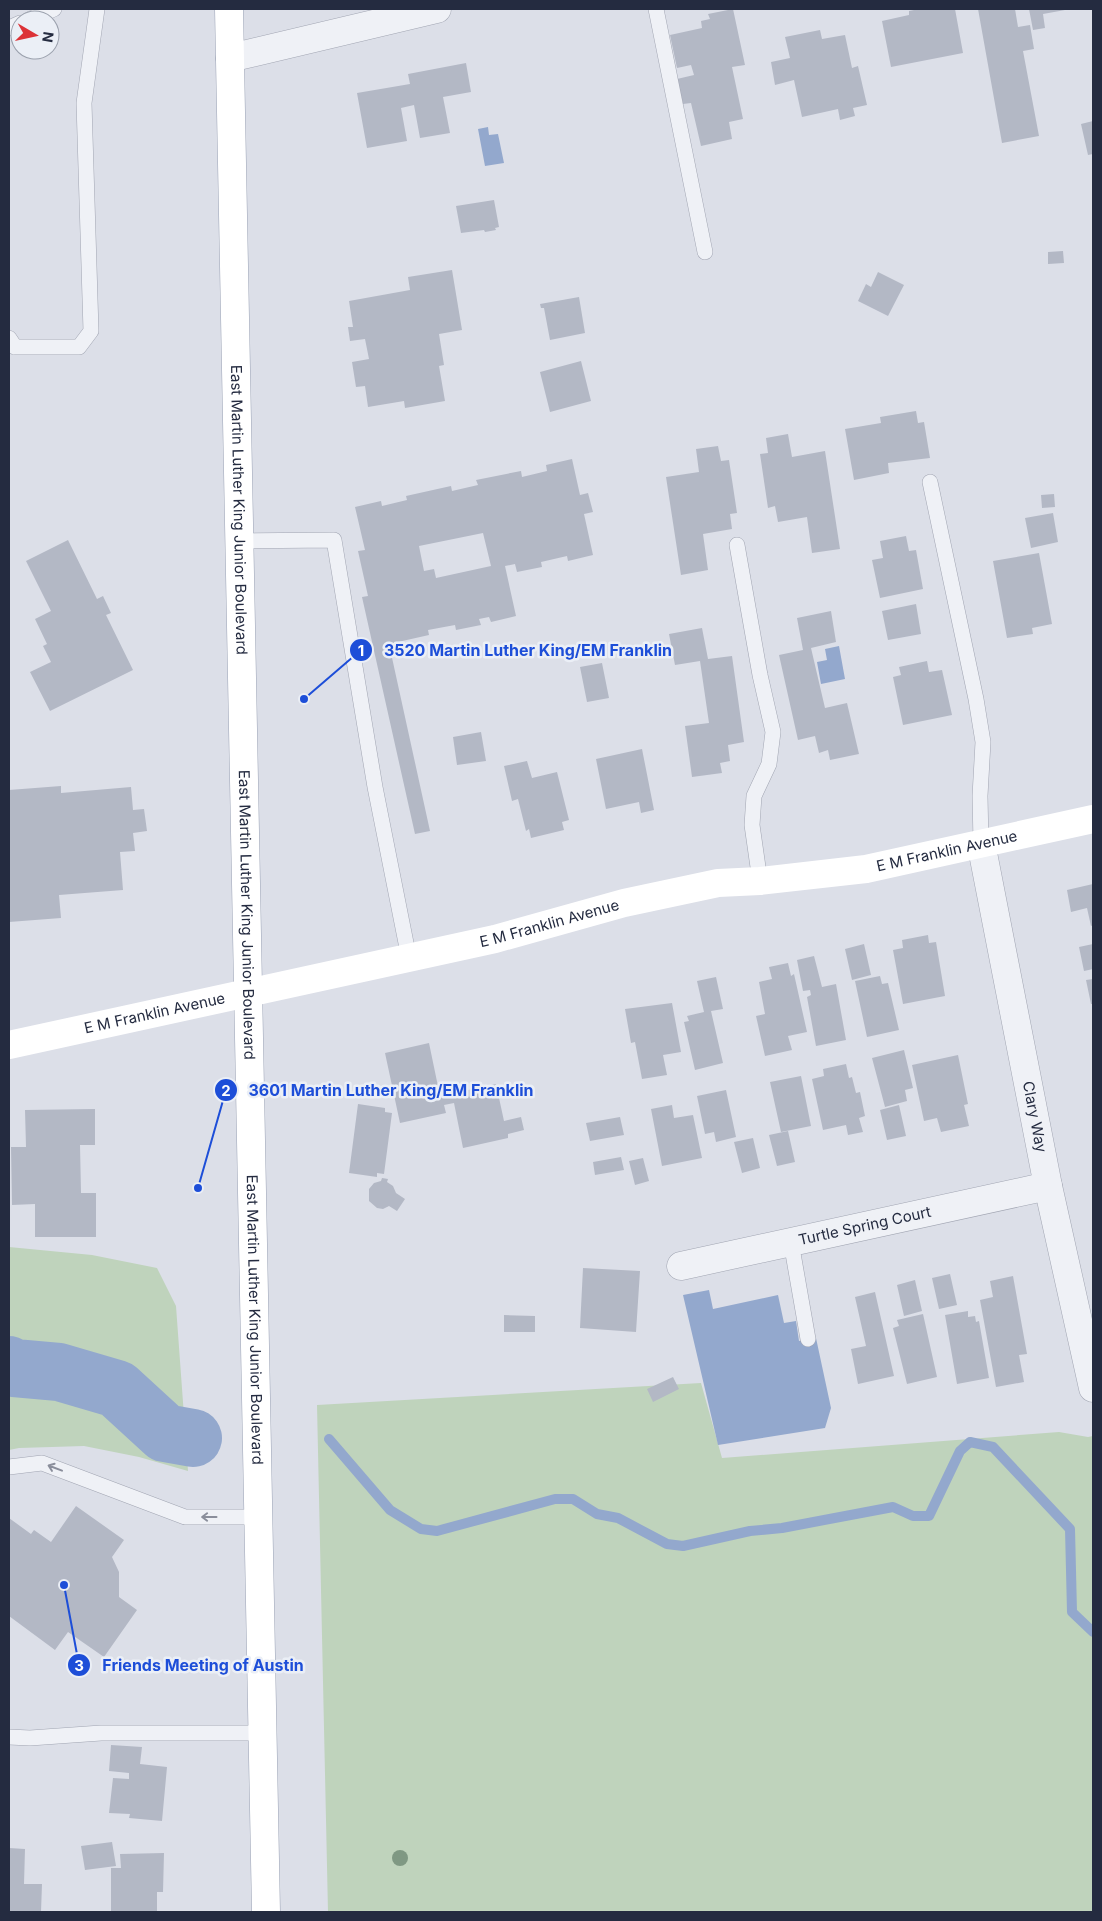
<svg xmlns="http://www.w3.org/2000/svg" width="1102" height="1921" viewBox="0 0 1102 1921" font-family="Inter,sans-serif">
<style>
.green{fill:#bfd3bc}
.water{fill:#93a8cd}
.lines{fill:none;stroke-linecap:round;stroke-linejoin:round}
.stream{stroke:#93a8cd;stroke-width:10}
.river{stroke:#93a8cd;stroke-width:58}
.building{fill:#b3b8c5;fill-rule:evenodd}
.lane-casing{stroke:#a1a5b2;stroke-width:16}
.street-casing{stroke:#a1a5b2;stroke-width:29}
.primary-casing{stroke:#9aa2b5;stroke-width:29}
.lane{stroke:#eff1f6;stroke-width:15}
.street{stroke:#eff1f6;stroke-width:28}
.secondary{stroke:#fff;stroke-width:28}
.primary{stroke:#fff;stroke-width:28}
.tree{fill:#7f9883}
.oneway{stroke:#8a8e9b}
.labels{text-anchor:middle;stroke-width:5;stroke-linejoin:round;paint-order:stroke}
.street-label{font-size:15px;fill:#242b40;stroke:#ebeff6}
.leader{fill:none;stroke:#1d4ed8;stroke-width:2}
.callout-dot{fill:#1d4ed8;stroke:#ebeff6;stroke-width:2}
.mark-label{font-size:15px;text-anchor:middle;font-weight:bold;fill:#fff}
.callout-label{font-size:16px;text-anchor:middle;font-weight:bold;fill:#1d4ed8;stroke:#ebeff6;stroke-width:5;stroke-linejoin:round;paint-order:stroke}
</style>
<rect width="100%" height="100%" fill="#dcdfe8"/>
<path class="green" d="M9 1247 92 1255 157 1268 176 1306 188 1471 139 1457 84 1446 19 1448 9 1450Z
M701 1383 722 1458 1059 1432 1088 1437 1093 1436V1912H328L317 1405Z"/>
<path class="water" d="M488 127 489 135 498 134 504 163 485 166 478 129Z
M839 646 845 679 821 684 817 662 827 660 825 649Z
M709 1290 713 1309 778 1295 784 1323 796 1321 799 1341 816 1338 831 1408 825 1428 718 1445 683 1295Z"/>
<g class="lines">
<path class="stream" d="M329 1439 390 1510 421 1529 437 1531 555 1499H573L597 1514 618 1518 667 1544 683 1546 750 1531 782 1528 893 1507 913 1516H929L960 1451 970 1442 993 1447 1070 1529 1072 1612 1093 1632"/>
<path class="river" d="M9 1365 14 1368 59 1372 117 1389 165 1433 193 1438"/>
</g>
<path class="building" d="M733 9 745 65 732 67 743 119 729 122 732 139 701 146 691 103 683 104 677 79 694 75 691 65 677 68 670 35 702 28 701 21 710 19 708 14Z
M919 9H955L963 53 891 67 882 21 909 15V11Z
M978 9H1015L1018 27 1030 25 1034 49 1023 51 1039 136 1002 143Z
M1029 9H1065V10L1043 14 1045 28 1033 30Z
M820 30 822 39 845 35 852 68 858 66 867 105 853 108 855 116 840 120 838 109 802 117 794 80 775 85 771 62 790 58 785 37Z
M466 63 471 92 443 97 450 133 420 138 414 105 401 108 407 141 367 148 357 93 410 84 408 74Z
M1093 121V154L1088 155 1081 124Z
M494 200 499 227 495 228 496 230 485 232 484 230 461 233 456 206Z
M1063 251 1064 263 1048 264V252Z
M452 270 462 330 439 334 444 365 439 366 445 401 405 408 404 401 368 407 365 386 356 387 352 362 369 359 365 339 350 341 348 327H353L349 301 410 290 408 277Z
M878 272 904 285 888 316 858 301 866 284 871 287Z
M579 297 585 333 550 340 544 308H541L540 304Z
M581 361 591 401 550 412 540 372Z
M916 411 918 423 924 422 930 458 888 463 889 473 854 480 845 429 881 423 880 417Z
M788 434 792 457 825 451 840 549 812 553 807 517 778 522 775 506 768 508 760 454 768 453 766 438Z
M718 446 721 461 729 460 737 513 730 514 732 529 703 534 708 570 681 575 666 477 699 472 696 449Z
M572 459 580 495 588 493 593 512 584 514 593 555 568 561 567 556 541 562 542 567 517 572 515 564 505 566 516 616 491 622 489 617 479 619 481 625 456 630 455 625 428 630 429 635 389 644 430 831 415 834 362 597 368 596 358 551 365 550 355 507 381 501 382 506 407 500 406 496 451 486 452 491 478 485 476 480 521 471 522 477 547 471 546 465ZM483 533 491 566 436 578 434 569 424 571 419 546Z
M1054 494 1055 507 1042 508 1041 495Z
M1053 513 1058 542 1031 548 1025 518Z
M906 536 909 551 916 550 923 589 880 598 872 560 883 558 880 541Z
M68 540 97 599 103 596 111 613 106 615 133 670 50 711 30 672 51 662 43 646 47 644 35 619 51 611 26 561Z
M1039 553 1052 624 1032 628 1033 634 1007 638 993 561Z
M916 604 921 634 888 640 882 611Z
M831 611 836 642 811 648 825 708 847 703 859 754 830 760 828 750 819 753 815 736 798 740 779 655 803 650 797 618Z
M702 628 708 659 732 656 744 742 728 745 730 761 720 763 722 773 692 777 685 726 709 723 700 661 675 665 669 634Z
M927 661 929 672 942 670 952 715 903 725 893 677 901 675 899 667Z
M602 663 609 698 587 702 580 667Z
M481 732 486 761 457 765 453 737Z
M642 749 654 810 641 813 639 802 606 809 596 759Z
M527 761 532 778 557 772 569 820 562 822 564 830 531 838 529 829 526 831 518 799 512 801 504 766Z
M61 786V793L131 787 133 810 144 809 147 831 133 833 135 851 120 852 123 890 59 895 61 918 9 922V790Z
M1093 884V925L1091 926 1087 908 1071 912 1067 890Z
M928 935 929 943 936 942 945 996 903 1004 893 950 903 948 902 940Z
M864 944 871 975 852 980 845 949Z
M1093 944V969L1084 971 1079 947Z
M814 956 822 987 836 984 846 1040 816 1046 807 997 811 995 810 990 803 991 797 960Z
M788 963 791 976 794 974 807 1032 788 1036 792 1050 765 1056 756 1016 765 1014 759 982 772 979 769 967Z
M880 976 882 984 888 983 899 1030 867 1037 855 981Z
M716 977 723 1009 711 1011 723 1063 695 1070 684 1022 689 1021 687 1016 704 1012 697 981Z
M1093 979V1004H1091L1086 980Z
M672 1003 681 1052 663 1055 667 1075 642 1079 635 1042 631 1043 625 1009Z
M429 1043 440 1096 496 1084 504 1121 521 1117 524 1130 508 1134V1138L463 1148 454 1103 444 1105 446 1113 400 1123 385 1053Z
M904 1050 913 1088 905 1090 907 1101 885 1107 872 1058Z
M958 1055 968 1104 964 1105 969 1126 941 1132 937 1118 924 1121 912 1065Z
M846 1064 849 1078 852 1077 856 1093 860 1092 865 1116 859 1118 863 1132 848 1135 846 1125 823 1130 812 1079 824 1076 823 1069Z
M801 1076 811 1126 781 1132 770 1082Z
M726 1090 736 1137 716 1142 714 1132 705 1134 697 1096Z
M358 1104 385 1108V1112L392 1113 384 1174 377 1173V1177L349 1173Z
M672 1105 674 1118 693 1115 702 1158 662 1166 651 1109Z
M899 1105 906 1136 887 1140 880 1110Z
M95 1109V1145H80L81 1193H96V1237H35V1204L12 1205 11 1147H26L25 1110Z
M620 1117 624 1135 590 1141 586 1123Z
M788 1131 795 1162 777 1166 769 1135Z
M753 1138 760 1168 742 1173 734 1142Z
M621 1157 624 1170 595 1175 593 1162Z
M643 1158 649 1181 635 1185 629 1161Z
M382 1178 388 1179 387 1182 393 1186 396 1193 405 1199 397 1211 389 1206 383 1209 377 1208 369 1201V1189L374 1183 381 1181Z
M583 1268 640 1271 636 1332 580 1328Z
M950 1274 957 1305 939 1309 932 1278Z
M1013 1276 1027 1354 1019 1355 1024 1382 996 1387 980 1300 993 1297 990 1281Z
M915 1280 922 1311 904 1316 897 1285Z
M875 1292 894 1376 858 1384 851 1349 866 1346 855 1297Z
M968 1311V1317L975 1316 976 1322 979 1321 989 1378 957 1384 945 1315Z
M923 1314 937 1377 907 1384 893 1328 899 1326 897 1320Z
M504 1315 535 1316V1332H504Z
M673 1377 679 1389 653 1402 647 1389Z
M76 1506 124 1540 112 1557 119 1572V1597L137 1610 104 1657 68 1632 55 1650 9 1616V1518L31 1534 34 1530 51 1542Z
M111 1745 142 1747 140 1764 167 1767 162 1821 129 1818 130 1814 109 1813 113 1778 129 1779V1773L109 1771Z
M112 1842 116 1866 85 1870 81 1846Z
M9 1848 25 1849 24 1884H42L41 1912H9Z
M164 1853 163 1892H157V1912H111V1868H121L120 1854Z"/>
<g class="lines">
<defs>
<path id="lane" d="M656 9 705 252
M28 20 54 9
M9 28 20 23
M9 338 15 347H79L91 331 84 103 97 9
M930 482 976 699 983 742 980 796 981 843
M239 541 334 540 375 787 409 958
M737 545 760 675 773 732 769 764 754 796 752 825 760 881
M791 1242 808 1339
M9 1467 42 1463 185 1517H257
M9 1737 30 1738 101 1733H262"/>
<g id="street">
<path d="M230 58 437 9"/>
<path id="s1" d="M981 843 1048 1186 1093 1388"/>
<path id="s2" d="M681 1266 1048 1186"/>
</g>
<g id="primary">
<path id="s4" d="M229 9 266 1912"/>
</g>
</defs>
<use href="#lane" class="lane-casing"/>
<use href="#street" class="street-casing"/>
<use href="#primary" class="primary-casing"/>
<use href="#lane" class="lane"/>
<use href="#street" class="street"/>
<path class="secondary" id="s3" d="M9 1045 495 939 624 903 718 883 760 881 866 869 1093 819"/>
<use href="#primary" class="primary"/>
</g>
<circle class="tree" cx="400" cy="1858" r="8"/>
<defs><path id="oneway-shaft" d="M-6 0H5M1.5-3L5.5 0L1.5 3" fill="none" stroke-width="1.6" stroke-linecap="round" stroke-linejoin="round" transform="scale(1.25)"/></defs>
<g class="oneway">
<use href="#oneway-shaft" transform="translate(55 1468) rotate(-159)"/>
<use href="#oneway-shaft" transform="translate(209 1517) rotate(180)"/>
</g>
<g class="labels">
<g class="street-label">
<text dy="5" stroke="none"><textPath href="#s4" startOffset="501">East Martin Luther King Junior Boulevard</textPath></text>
<text dy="5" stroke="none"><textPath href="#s3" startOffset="959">E M Franklin Avenue</textPath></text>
<text dy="5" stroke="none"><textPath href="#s4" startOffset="906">East Martin Luther King Junior Boulevard</textPath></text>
<text dy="5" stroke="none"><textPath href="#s3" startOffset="554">E M Franklin Avenue</textPath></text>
<text dy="5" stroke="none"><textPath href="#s3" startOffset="149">E M Franklin Avenue</textPath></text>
<text dy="5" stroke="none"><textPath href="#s1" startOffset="279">Clary Way</textPath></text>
<text dy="5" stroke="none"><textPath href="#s2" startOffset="188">Turtle Spring Court</textPath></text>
<text dy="5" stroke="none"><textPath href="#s4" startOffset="1311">East Martin Luther King Junior Boulevard</textPath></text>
</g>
</g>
<path class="leader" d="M304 699L361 650M198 1188L226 1090M64 1585L79 1665"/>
<g class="callout-dot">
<circle cx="304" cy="699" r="5"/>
<circle cx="198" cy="1188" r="5"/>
<circle cx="64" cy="1585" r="5"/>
<circle cx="361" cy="650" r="12"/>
<circle cx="226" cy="1090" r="12"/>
<circle cx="79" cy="1665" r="12"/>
</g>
<g class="mark-label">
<text x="361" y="656">1</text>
<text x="226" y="1096">2</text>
<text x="79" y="1671">3</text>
</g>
<g class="callout-label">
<text x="528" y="656">3520 Martin Luther King/EM Franklin</text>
<text x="391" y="1096">3601 Martin Luther King/EM Franklin</text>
<text x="203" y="1671">Friends Meeting of Austin</text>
</g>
<rect width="1102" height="1921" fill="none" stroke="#242b40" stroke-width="20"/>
<g transform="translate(35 35) rotate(99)"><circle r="24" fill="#ebeff6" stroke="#9ba1ad"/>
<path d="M0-4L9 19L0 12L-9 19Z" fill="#dc3237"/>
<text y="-8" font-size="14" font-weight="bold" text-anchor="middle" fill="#242b40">N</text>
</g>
</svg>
